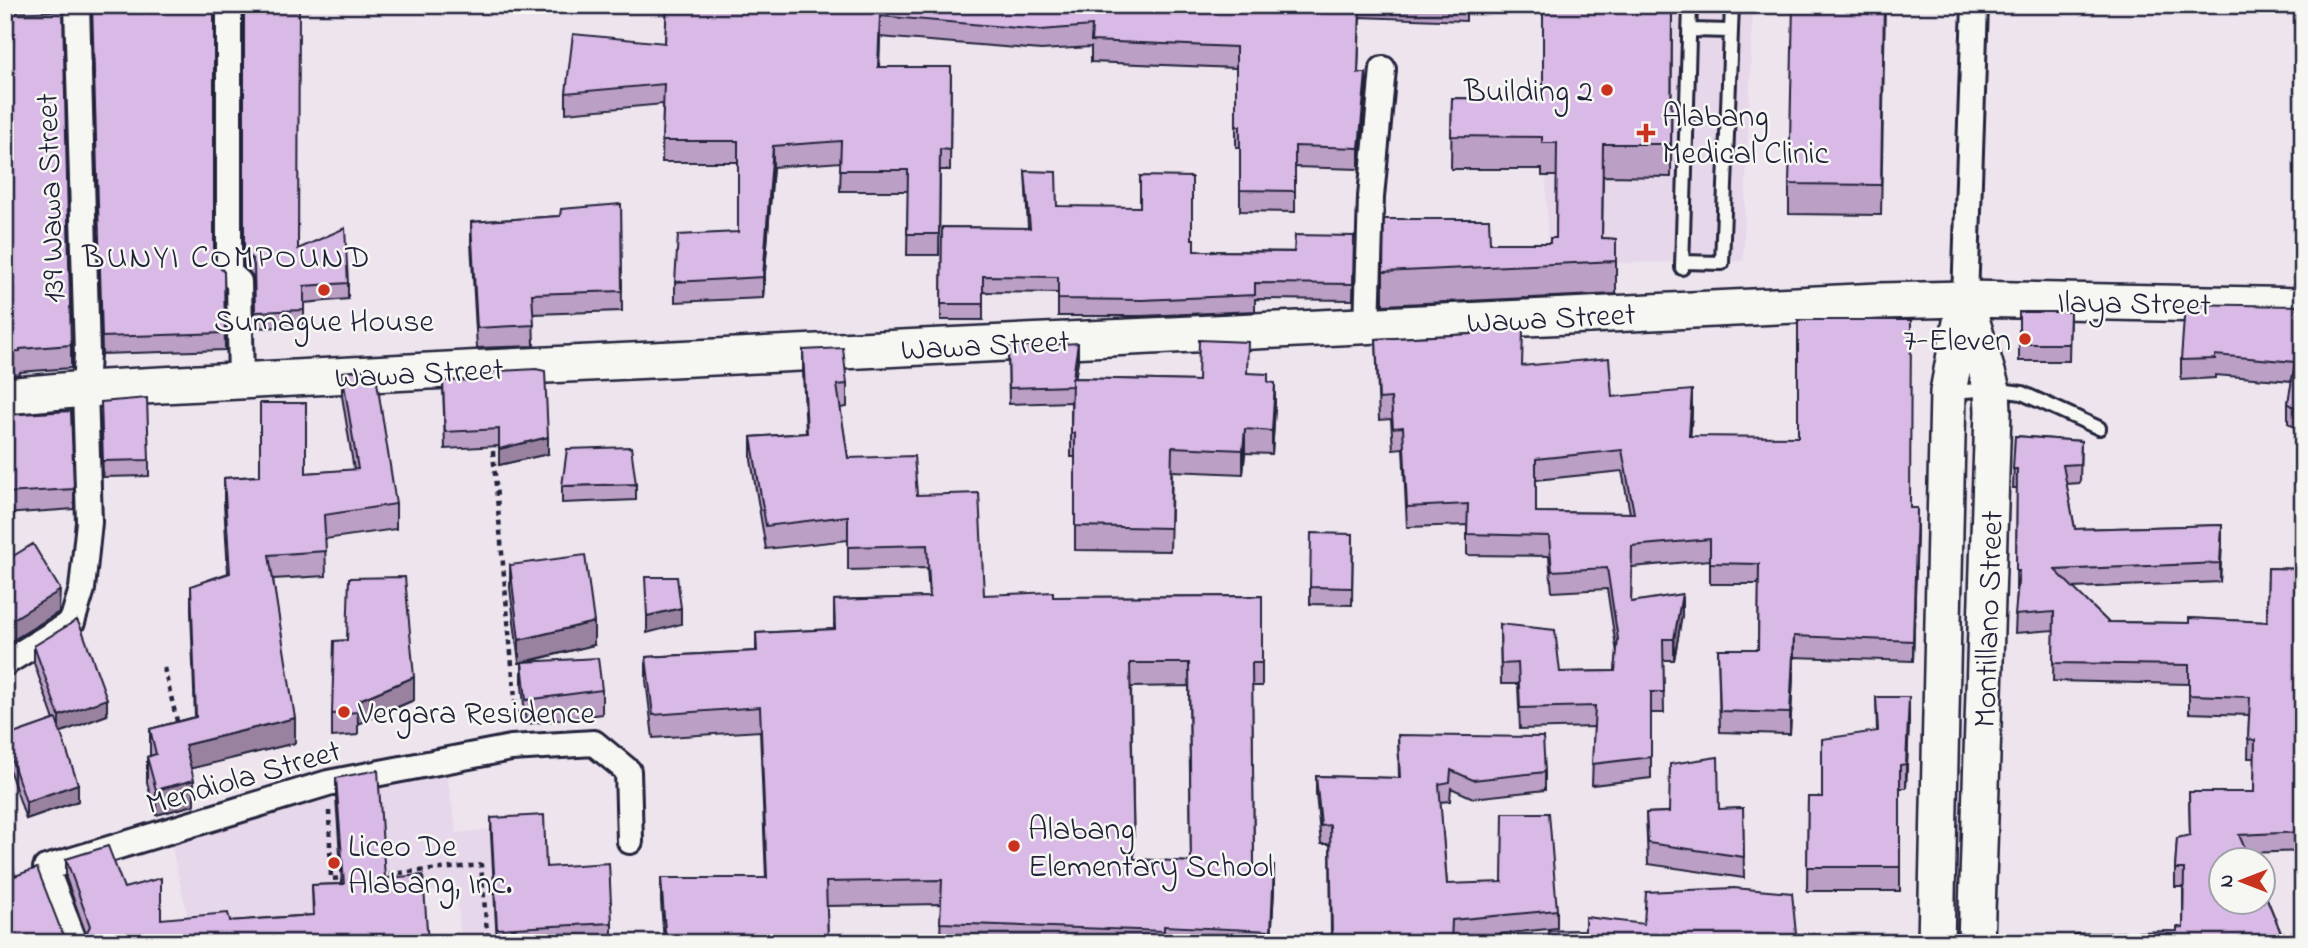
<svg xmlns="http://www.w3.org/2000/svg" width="2308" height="948" viewBox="0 0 2308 948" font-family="'Indie Flower',sans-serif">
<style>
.built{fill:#e7d7eb}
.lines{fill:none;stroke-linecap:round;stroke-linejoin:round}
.lane-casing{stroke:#22223b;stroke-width:18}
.street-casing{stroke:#22223b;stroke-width:30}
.secondary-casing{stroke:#22223b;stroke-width:40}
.path{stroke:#22223b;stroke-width:4.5;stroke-dasharray:5 5;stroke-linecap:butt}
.lane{stroke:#f6f6f2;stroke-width:12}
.street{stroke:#f6f6f2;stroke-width:24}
.secondary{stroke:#f6f6f2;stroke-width:35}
.wall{fill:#bb9fc5;stroke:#22223b;stroke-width:2;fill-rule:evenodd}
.shaded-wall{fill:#9882a0;stroke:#22223b;stroke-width:2}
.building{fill:#d9b9e5;stroke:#22223b;stroke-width:2;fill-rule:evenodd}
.poi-dot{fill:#c8321e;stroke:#f6f6f2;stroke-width:2.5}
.labels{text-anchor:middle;stroke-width:5;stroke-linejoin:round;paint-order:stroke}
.poi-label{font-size:32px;fill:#22223b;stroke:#f6f6f2;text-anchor:start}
.street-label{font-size:32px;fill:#22223b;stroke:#f6f6f2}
.neighbourhood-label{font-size:33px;letter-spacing:2px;fill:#22223b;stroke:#f6f6f2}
</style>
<rect width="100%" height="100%" fill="#ede4ee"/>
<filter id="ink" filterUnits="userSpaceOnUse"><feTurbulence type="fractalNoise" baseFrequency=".0143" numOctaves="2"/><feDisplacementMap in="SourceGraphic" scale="14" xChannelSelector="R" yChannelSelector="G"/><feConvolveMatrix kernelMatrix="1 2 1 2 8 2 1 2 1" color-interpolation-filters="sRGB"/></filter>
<g filter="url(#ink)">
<path class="built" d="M1542 5H1753L1743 261 1548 264Z
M446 771 457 833 490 829 497 943H462L456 887 192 935 170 840 328 783Z"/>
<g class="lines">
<defs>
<path id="lane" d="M1689 30 1731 31
M1682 262 1722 263 1732 5
M1682 268 1690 5
M1952 392 1992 389 2022 393 2099 428"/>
<path id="street" d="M229 5V273L239 282 241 381
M1965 299 1975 5
M1367 327 1371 197 1383 69
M5 663 72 622 82 589 89 522 85 389 87 354 77 5
M75 943 46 868 328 783 511 748 594 743 628 771 630 841"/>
<path id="secondary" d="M1965 299 1992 389 1993 411 1976 943
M5 396 85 389 486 368 1879 301 1965 299 2303 306
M1936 943 1948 392 1964 306"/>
</defs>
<use href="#lane" class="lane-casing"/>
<use href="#street" class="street-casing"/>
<use href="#secondary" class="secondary-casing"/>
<path class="path" d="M492 441 517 721
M164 668 178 725
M329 811 331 879 346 878
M379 875 481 865 488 943"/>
<use href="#lane" class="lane"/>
<use href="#street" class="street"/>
<use href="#secondary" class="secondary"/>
</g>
<path class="wall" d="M92 5 214 256 216 263 224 272 225 350 102 354Z
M244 5 298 249 348 283V299L304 303V326L255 328 254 281 252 275 244 266Z
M667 5H1466V21L1360 17 1358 73 1366 94 1359 169 1295 167V212L1240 211V147H1236V68L1091 62V47L1041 50 880 37 879 67H951L950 170H940L939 255H907L908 191H840L841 162 773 167 763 298 675 302V282L738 232V162H662L663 104 566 113V93L665 43Z
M1672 5 1671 177 1603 176 1602 238 1616 239V294L1383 305V272L1490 243H1550L1556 238 1557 176H1542V169H1451L1452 98 1543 100Z
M1885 5 1881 215 1789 214V184Z
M5 13 71 345V368L20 372V374L5 376Z
M1025 171 1057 206 1192 239 1194 251 1354 252 1353 300 1255 299V311L1142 316H1058V293L983 292V320H941L942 227 1028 228Z
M621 204 622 311 533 314 534 346 477 348 471 242V222L560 216Z
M2303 306V433L2288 423V403L2292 381 2215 375V378L2181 380V360Z
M2019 312H2070L2069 361H2019Z
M1472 334 1523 366 1612 397 1692 411 1690 436 1910 508 1917 529 1913 661 1794 657 1790 734 1720 732 1718 649H1758L1759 584H1710V560L1632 567 1631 602 1682 615 1674 660H1663L1664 713H1651V778L1592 785 1594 727 1520 729 1518 684H1501L1500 624 1560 672 1615 671 1617 653 1607 589 1552 592 1549 556 1467 555V525L1407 527 1403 448 1393 449 1391 419 1379 420 1376 339ZM1622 471 1630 513 1536 512V480Z
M1008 347 1078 360 1075 378 1198 381 1248 373 1268 382 1275 407 1272 454 1245 453 1243 474 1172 471 1170 551 1075 550V457H1071V402L1009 404Z
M803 350 847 384V407L840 408 848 458 917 495 984 595 1053 597 1262 596V686H1252L1254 865 1274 889 1271 943H940L941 904 827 906 828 943H664L661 901V878H766L760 731 653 738 646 680V657L756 651V633L834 629V600L929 597 927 568 848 570V540L766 549 751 460V437L806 433 803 373ZM1189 686 1191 862 1134 859 1131 687Z
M342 372 396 504V529L325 539 326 576 273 579 295 743 191 768 194 805 156 815 147 782V757L150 756V729L195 717 191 611V586L228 573 224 503V478L354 470 342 396Z
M479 380 548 454 499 465V446L445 449 443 381Z
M5 415 74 489V509L5 514Z
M101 418 149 460V476L103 477Z
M2015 436 2081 441 2080 483 2066 484 2075 529 2222 525 2220 582 2073 588 2108 622 2189 623V618L2267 622 2268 568 2303 569V851L2247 853 2250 860H2221V902H2263V889L2285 943H2075V934L2177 931V927L2183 928V887H2175V869L2177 838 2190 836 2189 792H2254L2255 758H2248L2249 715 2189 713V684L2053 681 2054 630 2015 633 2017 590H2016L2017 488H2013Z
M636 484V500L562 503V486Z
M1353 534 1352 605 1310 604V587Z
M510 565 594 645 526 662 602 690V714L526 724 522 686V663H519L510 588Z
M34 646 107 715 60 732 78 801 26 819 5 757V737L54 720 34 663Z
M1876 697 1909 720 1906 788H1900V891H1807L1808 797H1822L1877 731Z
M414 700 358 724V735L332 737V714Z
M1398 735 1545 772V790L1473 798 1451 788 1450 801 1440 802 1447 884 1557 910V928L1452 939 1331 936 1330 844H1321L1316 794V776L1399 778Z
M336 778 385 878 428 943H5L15 876 66 937 73 939 81 938 86 934 66 878V859L124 888 161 919 230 921 313 915 312 885 342 884 336 797Z
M1743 808 1744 878 1648 864 1646 813Z
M491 818 612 923V939L551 943H497L491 834Z
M1644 924 1796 934 1885 943H1549V931L1585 930Z"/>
<path class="shaded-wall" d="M880 16V37L878 87V67Z
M1366 73V94L1359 169V148Z
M773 146V167L763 298V277Z
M1078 343V360L1072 402V386Z
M1275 383V407L1272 454V431Z
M1692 390V411L1689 457V436Z
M1245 429V453L1243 474V450Z
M548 437V454L499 465V449Z
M1917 508V529L1913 661V641Z
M2222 525V544L2220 582V563Z
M60 589 59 612 5 645V624Z
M1682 594V615L1674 660V639Z
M681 608V624L647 633V616Z
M594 622V645L519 663V640Z
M1794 636V657L1790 734V713Z
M414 677V700L358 724 357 701Z
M1909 697V720L1906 788V764Z
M107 699V715L59 733V716Z
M295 718V743L185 770V745Z
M194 780V805L156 815V790Z
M78 784V801L26 819V802Z
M1274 866V889L1271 943V931Z
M187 938V943H169Z"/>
<path class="building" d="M92 5H214V256L216 263 224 272 225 333 102 337Z
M244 5H299L298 249 345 228 348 283 304 286V310L255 312 254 265 252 259 244 250Z
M667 5H1360L1358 73H1366L1359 148 1295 146V191L1240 190V126H1236V47L1091 41 1092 26 1041 30 880 16 878 67H951L950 150 940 149 939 234H907L908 170H840L841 141 773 146 763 277 675 282 678 235 738 232V141H662L664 84 566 93 573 34 665 43Z
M1543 5H1672L1671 144H1603L1602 238 1616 239V261L1383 272 1384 219H1489L1490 243H1550V238H1556L1557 143H1542V137L1451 136 1452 98 1543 100Z
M1793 5H1884L1881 185 1789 184Z
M63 11 71 345 20 349V351L5 352V13Z
M1025 171 1056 172 1057 206 1140 207V176L1192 177V239H1194V251L1294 252 1295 235 1354 236 1353 284 1255 283V295L1142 300 1058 299V277L983 276V304H941L942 227 1030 228Z
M621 204 622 291 532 294 534 325 477 328 471 222 560 216 561 209Z
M2185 304 2303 306V413L2288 403 2295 362 2215 355V359L2181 360Z
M2019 312H2070L2069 344H2019Z
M1798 320H1911L1910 508H1917L1913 641 1794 636 1790 713 1720 711 1718 649H1758L1759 564 1710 563V539L1632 546 1631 602 1682 594 1674 639H1663L1664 692H1651V757L1592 764 1595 706 1520 708 1518 663 1501 664 1500 624 1555 630 1560 672 1615 671 1618 639 1607 568 1552 571 1549 536 1467 534 1468 504 1407 507 1403 427 1393 428 1391 398 1379 399 1376 339 1472 334V329H1523L1522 366 1609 358 1612 397 1692 390 1689 436 1798 437ZM1622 450 1634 513 1536 512V459Z
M1199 340 1248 342 1247 373 1268 374V382L1275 383 1272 431 1245 429 1243 450 1172 447 1170 528 1075 526V433H1071L1072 378 1198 381Z
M1078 343 1073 378H1072V386L1009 388 1008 347Z
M843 348 847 384 837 385 848 458 914 456 917 495 979 493 984 595 1053 592V597L1262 596V663H1252L1254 865 1274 866 1271 931 1164 926V931L940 923 942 880 826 882 828 943H666L661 878H767L760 707 653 715 646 657 757 651 756 633 835 629 834 600 930 597 927 545 848 547V516L766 526 751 437 807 433 803 350ZM1130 663H1189L1191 862 1134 859Z
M375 369 396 504 324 515 326 551 269 555 295 718 185 745 194 780 156 790 147 757 156 754 150 729 196 717 191 586 230 573 224 478 260 476V403H306V473L358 469 342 372Z
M536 369 545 371 548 437 499 449V429L445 432 443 381 480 380 479 372Z
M147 398 149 460 103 461 101 402Z
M71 411 74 489 5 493V415Z
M2015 436 2081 441 2080 464 2063 465 2075 529 2222 525 2220 563 2055 570 2108 622 2189 623V618L2267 622 2268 568 2303 569V832L2239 835 2250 860H2221V902H2263V889L2285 943H2076L2075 934 2177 931V927L2183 928 2184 869H2175L2177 838 2190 835 2189 792H2254L2255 740 2248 739 2250 697 2189 695V665L2053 663 2054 612 2015 615 2019 571H2016L2017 469H2013Z
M631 447 636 484 562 486 567 449Z
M1311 533 1353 534 1352 588 1310 587Z
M33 544 60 589 59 591 5 624V561Z
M585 555 594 622 519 640 510 565Z
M405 577 414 677 357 701 358 712 332 714 334 641 347 640 349 578Z
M645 577H677L681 608 647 616Z
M77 620 82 630 107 699 59 716 34 646Z
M598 658 602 690 526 700 522 662Z
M1876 697H1909L1906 764 1900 765V867H1807L1808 797H1822V739L1878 731Z
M56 719 78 784 26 802 5 740V737Z
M1398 735 1543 737 1545 772 1473 780 1451 770 1450 782 1439 784 1447 884 1502 882 1503 813H1549L1557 910 1452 920 1451 943H1280L1281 933 1332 936 1330 825 1321 826 1316 776 1400 778Z
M1718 757 1719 809 1743 808 1744 857 1648 843 1646 813 1669 812 1670 764Z
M378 770 385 878 423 875 428 943H188L187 938 169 943H5V829L15 876 37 868 61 930 66 937 73 939 81 938 86 934 90 926 66 859 108 846 124 888 161 878V919L228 913 230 921 314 915 312 885 344 884 336 778Z
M544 815 546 867 609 863 612 923 497 929 491 818Z
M1734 888 1792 893 1796 934 1885 943H1552L1549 931 1585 930V917L1644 924 1646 892Z"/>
</g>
<g class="poi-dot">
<circle cx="1607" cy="90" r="7"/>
<path d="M1642.5 122.5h7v7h7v7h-7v7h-7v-7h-7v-7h7z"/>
<circle cx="324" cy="290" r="7"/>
<circle cx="2025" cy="339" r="7"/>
<circle cx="344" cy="712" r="7"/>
<circle cx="1014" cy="846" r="7"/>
<circle cx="334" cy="863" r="7"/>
</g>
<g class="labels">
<g class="poi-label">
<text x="1593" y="101" text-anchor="end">Building 2</text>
<text x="1662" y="126">Alabang<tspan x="1662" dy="37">Medical Clinic</tspan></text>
<text x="324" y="331" text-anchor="middle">Sumague House</text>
<text x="2011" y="350" text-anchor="end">7-Eleven</text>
<text x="358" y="723">Vergara Residence</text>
<text x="1028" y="839">Alabang<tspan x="1028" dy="37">Elementary School</tspan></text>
<text x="348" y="856">Liceo De<tspan x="348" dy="37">Alabang, Inc.</tspan></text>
</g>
<g class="street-label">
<text transform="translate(49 198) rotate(-92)" y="11">139 Wawa Street</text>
<text transform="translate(2134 302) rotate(1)" y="11">Ilaya Street</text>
<text transform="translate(1551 317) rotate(-3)" y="11">Wawa Street</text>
<text transform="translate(985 344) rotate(-3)" y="11">Wawa Street</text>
<text transform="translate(419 372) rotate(-3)" y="11">Wawa Street</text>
<text transform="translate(1987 619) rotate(-88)" y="11">Montillano Street</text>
<text transform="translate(243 776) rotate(-16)" y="11">Mendiola Street</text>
</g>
<g class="neighbourhood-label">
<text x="227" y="267">BUNYI COMPOUND</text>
</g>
</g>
<rect width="2308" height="948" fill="none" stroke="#f6f6f2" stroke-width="28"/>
<rect x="14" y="14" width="2280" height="920" fill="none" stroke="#22223b" stroke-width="2.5" filter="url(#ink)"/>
<g transform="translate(2242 881) rotate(270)"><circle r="33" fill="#f6f6f2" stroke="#a1a1a9" stroke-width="2"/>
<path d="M0-5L12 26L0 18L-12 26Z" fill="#c8321e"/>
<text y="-10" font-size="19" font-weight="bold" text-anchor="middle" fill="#22223b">N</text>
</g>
</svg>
